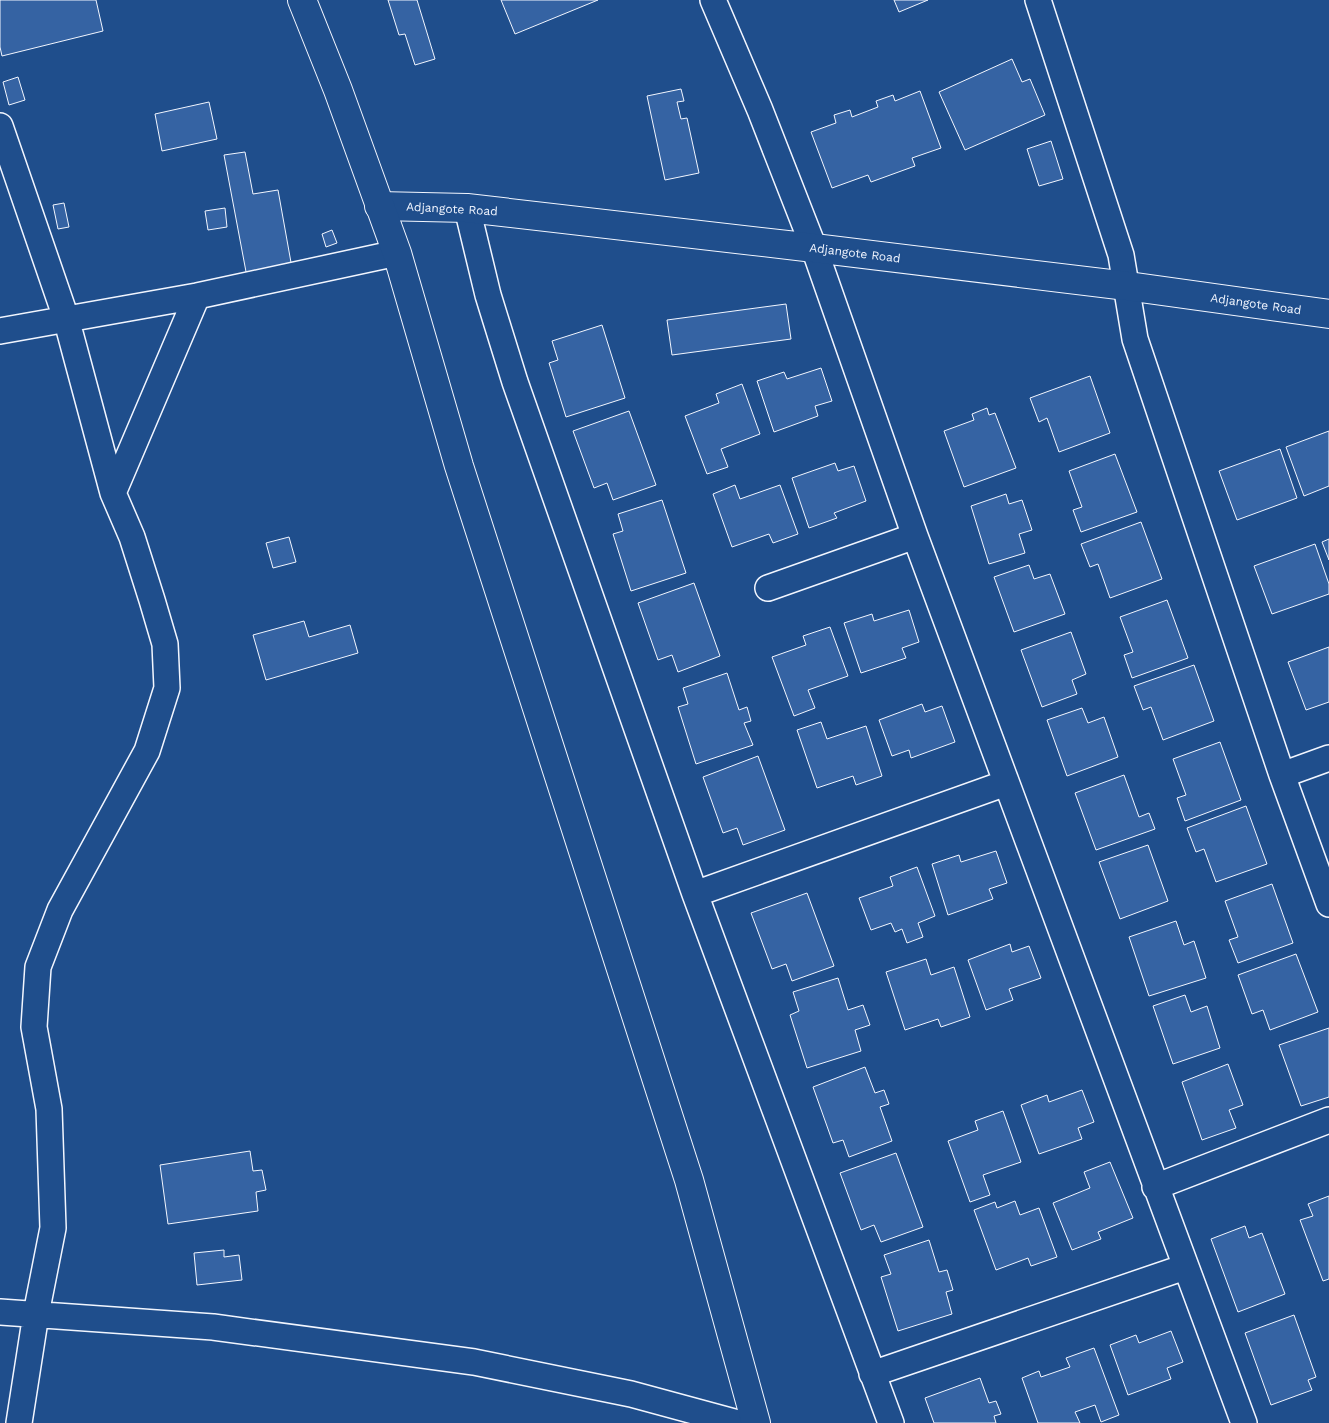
<svg xmlns="http://www.w3.org/2000/svg" width="1329" height="1423" viewBox="0 0 1329 1423" font-family="'Work Sans',sans-serif">
<style>
.building{fill:#3563a3;stroke:#f2f6ff}
.lines{fill:none;stroke-linecap:round;stroke-linejoin:round}
.minor-casing{stroke:#f2f6ff;stroke-width:28}
.tertiary-casing{stroke:#f2f6ff;stroke-width:30}
.secondary-casing{stroke:#f2f6ff;stroke-width:30}
.minor{stroke:#1f4e8c;stroke-width:25}
.tertiary{stroke:#1f4e8c;stroke-width:28}
.secondary{stroke:#1f4e8c;stroke-width:28}
.labels{text-anchor:middle;stroke-width:4;stroke-linejoin:round;paint-order:stroke}
.street-label{font-size:12px;fill:#f2f6ff;stroke:#1f4e8c}
</style>
<rect width="100%" height="100%" fill="#1f4e8c"/>
<path class="building" d="M0 0H96L103 31 2 56 0 47Z
M388 0H417L435 59 415 65 405 34 399 35Z
M501 0H598L515 34Z
M894 0H928L899 12Z
M1012 59 1022 82 1030 79 1045 115 965 150 939 92Z
M18 77 25 100 9 105 3 82Z
M681 89 684 101 677 102 681 119 687 118 699 173 665 180 647 96Z
M920 91 941 148 912 158 915 166 871 182 868 175 832 188 811 132 836 123 834 115 850 110 852 117 878 107 876 101 893 95 895 101Z
M209 102 217 139 162 151 155 114Z
M1051 141 1063 179 1039 186 1027 149Z
M245 152 253 194 278 190 292 268 247 277 224 155Z
M64 203 69 227 58 229 53 205Z
M225 208 227 227 208 230 205 211Z
M332 230 337 243 326 247 322 234Z
M786 304 791 339 672 355 667 320Z
M602 325 625 398 566 417 549 363 558 360 552 341Z
M821 368 832 401 815 406 818 416 774 432 757 381 784 372 787 379Z
M1090 376 1110 433 1059 452 1047 418 1039 422 1030 398Z
M742 384 760 434 721 449 728 467 707 474 685 416 719 403 716 394Z
M987 408 989 415 995 413 1016 468 964 487 944 431 974 420 972 414Z
M629 411 656 485 613 500 607 483 594 488 573 431Z
M1329 431V486L1304 496 1286 447Z
M1280 449 1297 498 1237 520 1219 471Z
M1115 454 1137 512 1081 532 1073 510 1082 507 1069 471Z
M835 463 838 471 854 466 866 501 834 513 837 518 809 528 792 478Z
M735 485 740 499 780 485 798 534 773 543 769 534 732 547 713 494Z
M1006 494 1009 504 1022 500 1032 530 1019 534 1025 553 989 564 971 506Z
M662 500 686 573 631 591 613 534 623 531 618 514Z
M1141 522 1162 579 1110 598 1098 564 1090 567 1081 544Z
M289 537 296 562 273 568 266 543Z
M1329 539V560L1322 542Z
M1315 544 1329 584V594L1272 614 1254 566Z
M1029 565 1034 579 1050 574 1065 614 1014 632 994 577Z
M694 583 720 656 678 672 672 655 658 660 638 603Z
M1167 600 1188 658 1132 678 1124 655 1133 652 1120 617Z
M909 610 919 642 902 648 906 658 861 673 844 623 872 614 874 621Z
M304 621 309 637 350 625 358 653 266 680 253 635Z
M830 627 848 676 808 690 815 708 794 716 772 657 806 645 803 636Z
M1071 632 1086 674 1072 680 1077 694 1042 707 1021 650Z
M1329 647V702L1306 710 1288 662Z
M1194 665 1214 721 1163 740 1151 707 1143 710 1134 686Z
M727 673 739 710 747 707 751 721 744 723 753 745 696 764 678 707 688 704 683 688Z
M922 704 925 712 942 706 955 742 911 758 909 750 892 756 879 720Z
M1082 708 1088 723 1104 717 1118 757 1067 776 1047 720Z
M821 722 827 739 866 726 882 776 856 785 853 776 817 788 797 730Z
M1220 742 1241 800 1185 821 1177 798 1186 795 1173 759Z
M758 756 785 830 743 845 737 828 723 833 703 777Z
M1124 775 1139 817 1149 813 1155 829 1096 850 1075 793Z
M1246 806 1267 864 1216 882 1204 849 1196 852 1187 828Z
M1148 845 1168 901 1120 919 1099 862Z
M996 851 1007 883 989 889 993 899 948 915 932 864 959 855 961 862Z
M917 867 935 916 918 923 923 937 907 943 902 929 895 932 891 923 871 930 859 898 893 886 890 877Z
M1272 884 1293 943 1238 963 1229 940 1238 937 1225 901Z
M807 893 834 966 792 981 786 964 772 969 751 913Z
M1176 921 1184 945 1194 941 1206 978 1149 996 1129 937Z
M1010 944 1012 952 1029 946 1041 978 1009 989 1013 1000 986 1010 968 960Z
M1296 954 1318 1012 1270 1030 1263 1010 1252 1014 1238 975Z
M926 959 931 975 954 967 970 1017 941 1027 938 1019 905 1030 886 972Z
M838 978 848 1010 863 1005 870 1025 855 1030 861 1051 807 1068 790 1015 799 1011 793 992Z
M1185 995 1191 1012 1207 1006 1220 1048 1173 1064 1153 1006Z
M1329 1028V1097L1301 1106 1279 1045Z
M1228 1064 1243 1105 1229 1110 1236 1128 1202 1140 1182 1082Z
M865 1067 875 1093 884 1090 889 1104 880 1107 892 1141 849 1157 843 1140 833 1143 813 1087Z
M1082 1090 1094 1122 1078 1128 1082 1139 1039 1154 1021 1105 1047 1095 1049 1102Z
M1003 1111 1021 1162 983 1175 990 1195 970 1202 948 1141 978 1130 975 1121Z
M250 1151 253 1171 262 1170 266 1190 256 1192 258 1211 168 1224 160 1165Z
M896 1153 923 1227 881 1242 874 1225 861 1230 840 1173Z
M1110 1162 1133 1218 1098 1232 1101 1239 1072 1250 1053 1203 1090 1188 1084 1172Z
M1329 1196V1279L1323 1281 1300 1220 1313 1216 1308 1204Z
M1015 1201 1020 1215 1039 1208 1057 1257 1031 1266 1028 1258 996 1270 974 1210 995 1202 997 1208Z
M1245 1226 1249 1238 1262 1233 1285 1294 1238 1312 1211 1239Z
M929 1240 939 1272 947 1270 953 1290 946 1292 952 1314 898 1331 881 1277 891 1274 884 1255Z
M224 1250V1257L239 1255 242 1280 197 1285 194 1253Z
M1294 1315 1316 1377 1308 1380 1312 1390 1271 1405 1245 1333Z
M1171 1331 1183 1362 1167 1368 1171 1379 1128 1395 1110 1345 1136 1335 1139 1343Z
M1094 1348 1119 1415 1101 1422 1095 1405 1075 1412 1080 1423H1038L1022 1378 1039 1371 1041 1377 1070 1367 1066 1358Z
M980 1378 989 1403 996 1401 1001 1414 994 1416 996 1423H934L925 1398Z"/>
<g class="lines">
<defs>
<path id="minor" d="M713 0 760 110 814 248 915 536 1244 1423
M1038 0 1121 255 1135 339 1282 775 1329 904
M0 126 66 318 113 493 132 537 152 600 165 644 167 688 147 751 60 910 38 967 34 1027 49 1109 53 1228 36 1314 19 1423
M467 208 488 295 515 382 695 894 891 1423
M0 331 197 296 397 253
M113 493 197 296
M768 588 915 536
M1282 775 1329 758
M695 894 1006 783
M1155 1187 1329 1120
M0 1312 213 1327 474 1362 631 1394 738 1423
M872 1374 1185 1267"/>
<path id="tertiary" d="M379 206 467 208 814 248 1127 286 1329 314"/>
<path id="secondary" d="M302 0 338 90 397 253 459 466 689 1180 756 1423"/>
</defs>
<use href="#minor" class="minor-casing"/>
<use href="#tertiary" class="tertiary-casing"/>
<use href="#secondary" class="secondary-casing"/>
<use href="#minor" class="minor"/>
<use href="#tertiary" class="tertiary"/>
<use href="#secondary" class="secondary"/>
</g>
<g class="labels">
<g class="street-label">
<text transform="translate(452 209) rotate(3)" y="4">Adjangote Road</text>
<text transform="translate(855 253) rotate(7)" y="4">Adjangote Road</text>
<text transform="translate(1256 304) rotate(8)" y="4">Adjangote Road</text>
</g>
</g>
</svg>
